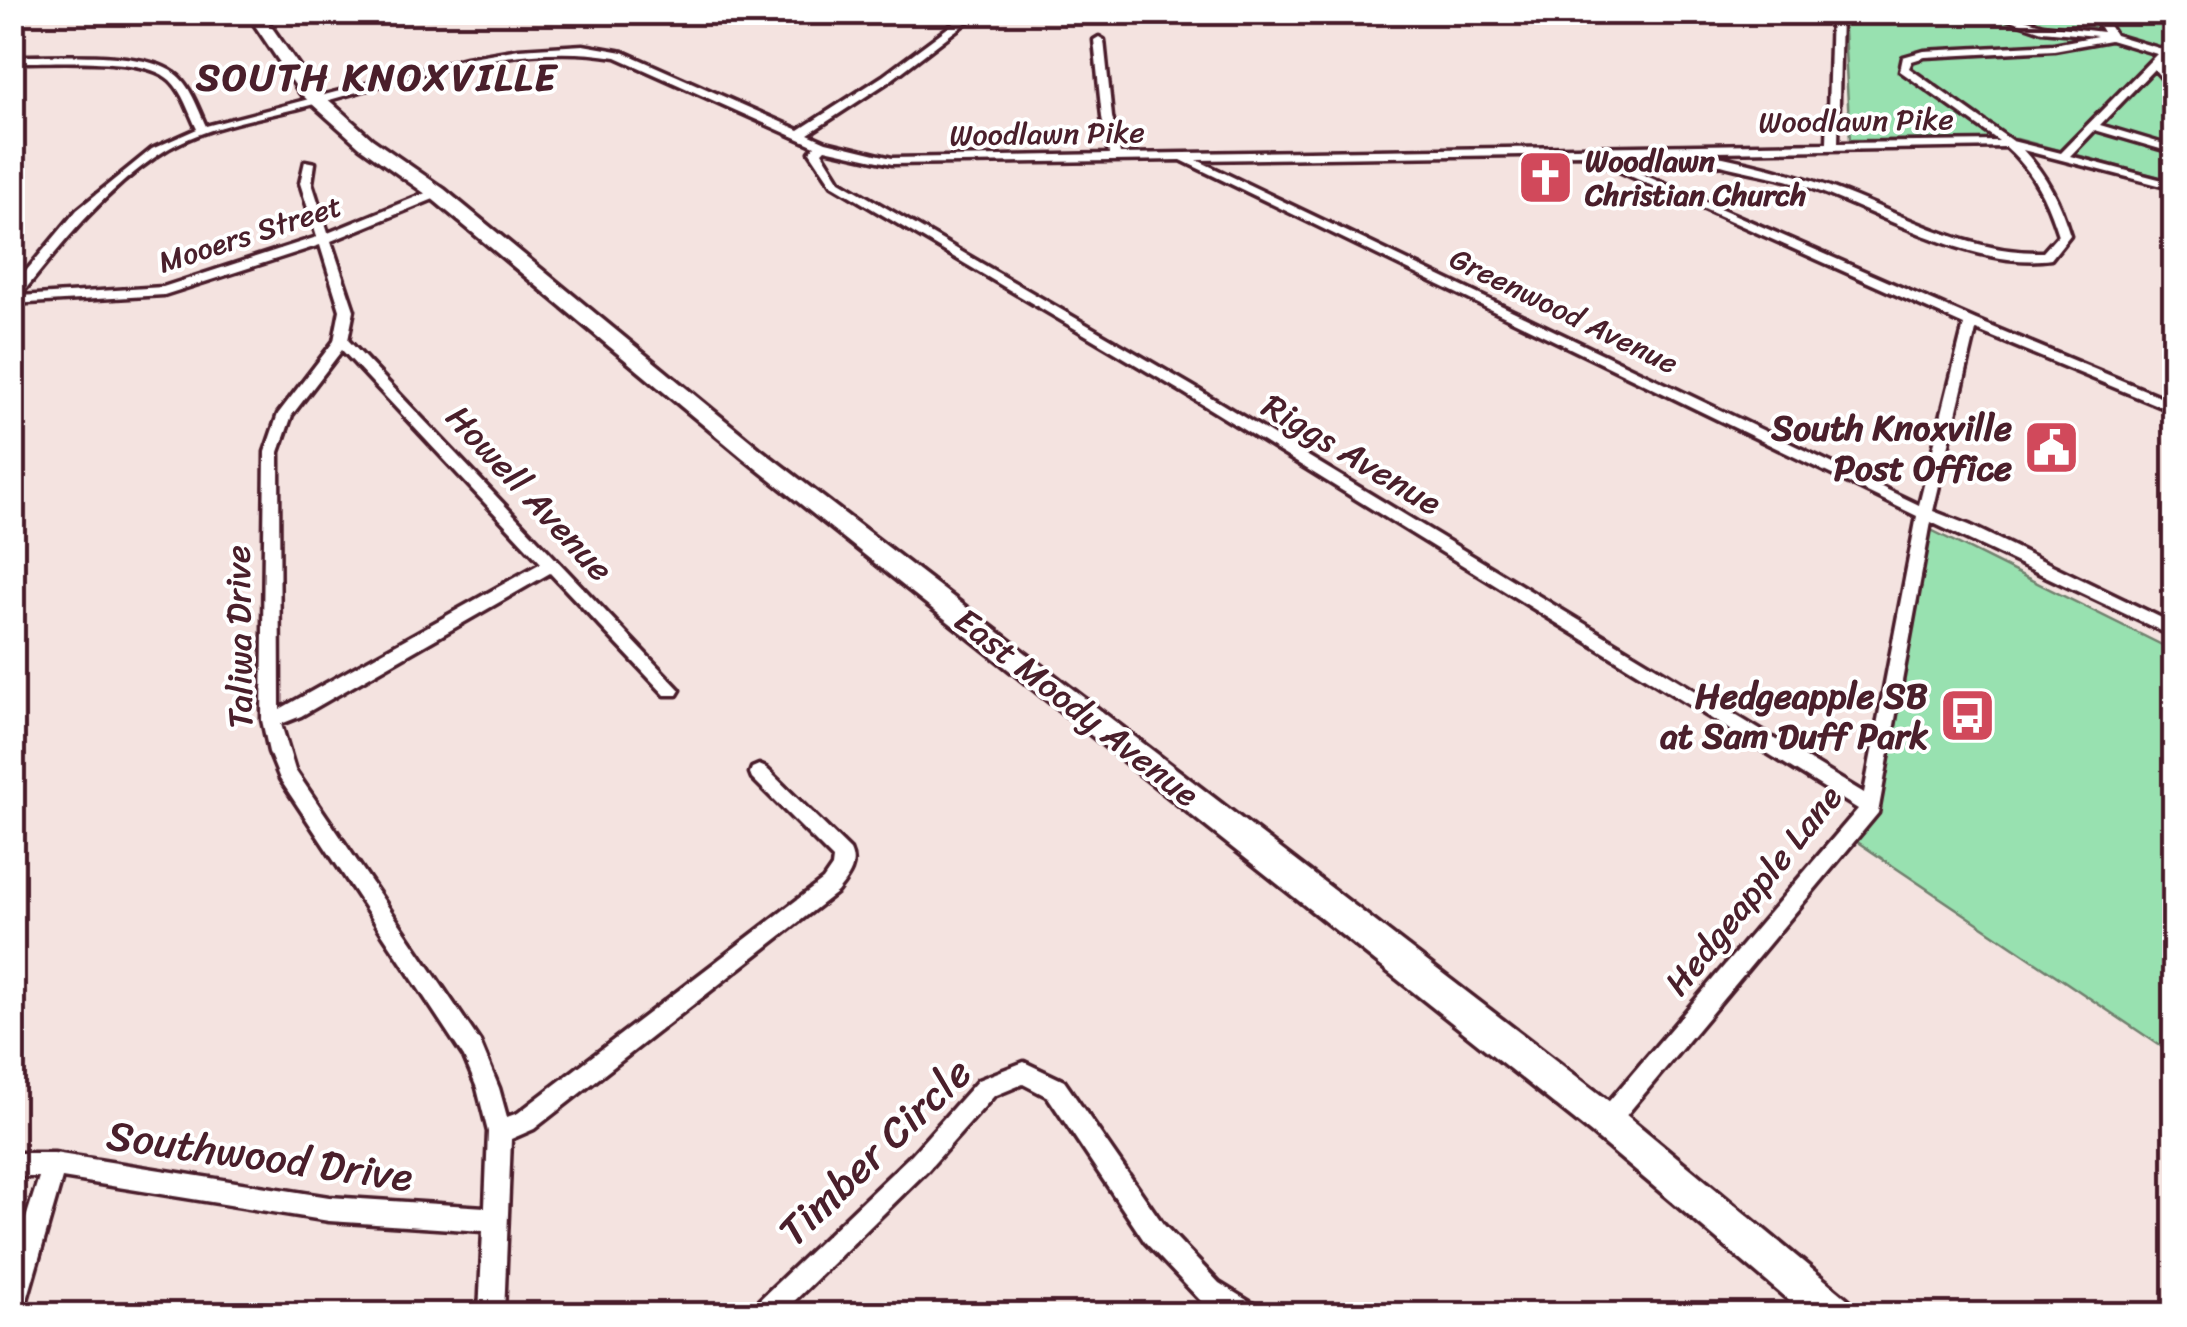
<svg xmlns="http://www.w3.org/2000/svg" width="2187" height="1327" viewBox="0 0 2187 1327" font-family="Sriracha,sans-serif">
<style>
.green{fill:#98e1b0;stroke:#71806e;stroke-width:2.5}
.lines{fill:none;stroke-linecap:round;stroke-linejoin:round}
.minor-casing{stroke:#4a1f2b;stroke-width:7}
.secondary-casing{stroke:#4a1f2b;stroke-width:7}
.minor{fill:#fff;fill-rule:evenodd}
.secondary{fill:#fff;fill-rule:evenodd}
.labels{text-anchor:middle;stroke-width:8;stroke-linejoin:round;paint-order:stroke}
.far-street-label{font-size:30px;fill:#4a1f2b;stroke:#fff}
.far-poi-label{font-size:30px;font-weight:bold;fill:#4a1f2b;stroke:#fff;text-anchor:start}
.poi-label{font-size:35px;font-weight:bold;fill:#4a1f2b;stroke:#fff;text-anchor:end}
.street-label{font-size:35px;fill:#4a1f2b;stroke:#fff}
.far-district-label{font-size:38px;font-weight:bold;letter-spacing:2.5px;fill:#4a1f2b;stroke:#fff}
.near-street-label{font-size:42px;fill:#4a1f2b;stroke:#fff}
</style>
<rect width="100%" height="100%" fill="#f4e3e0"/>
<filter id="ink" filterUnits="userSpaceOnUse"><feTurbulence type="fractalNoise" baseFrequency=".01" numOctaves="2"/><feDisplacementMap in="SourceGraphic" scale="20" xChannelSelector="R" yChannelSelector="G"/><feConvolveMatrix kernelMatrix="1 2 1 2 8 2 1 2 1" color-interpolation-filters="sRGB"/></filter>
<g filter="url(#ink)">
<path class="green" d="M1843 13H2174V181L2017 139 1850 140Z
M1923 526 2174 651V1055L1847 835 1871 807Z"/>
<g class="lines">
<defs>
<path id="minor" d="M969 12H980L891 80 808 134 826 142 892 158 1109 154 1102 117 1094 40 1099 37 1104 40 1112 117 1120 154 1827 143 1831 12H1841L1838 143 1999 141 1900 71 1903 57 1924 51 2054 44 2097 36 2042 31 1987 12H2003L2043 25 2103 32 2091 12H2101L2115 35 2162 49 2174 40V48L2171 52 2174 53V59L2168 58 2164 69 2174 79V88L2170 87 2154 69 2100 125 2174 147V153L2095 130 2070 156 2174 183V189L2023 150C2047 176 2060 202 2070 235L2051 259C1971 271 1870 206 1793 182 1767 174 1716 167 1696 156L1702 153C1745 161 1788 171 1830 187 1899 212 1967 254 2043 252L2058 235C2047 200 2034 172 2006 147L1596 154 1976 320 2174 402V411L2169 410 1976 330 1933 511 1969 525 2174 624V637L1931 522 1878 813 1614 1130 1606 1134 1598 1130 1594 1122 1598 1114 1858 809 1184 393 832 185 810 152 815 146 616 57C511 39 403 81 303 107 256 119 199 127 158 155 103 192 62 244 20 296L163 287 317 237 300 183 305 161 315 163 312 183 328 233 433 190H441V196L331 241 354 310 348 340 680 690 677 695H665L550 573 301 716 281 724 295 770 480 1042 499 1088 507 1117 518 1113 823 880 832 867 833 859 752 778 750 773 752 768 759 765 766 768 850 850C858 867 847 879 837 892L534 1129 511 1139 504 1314H479L483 1231 329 1221 62 1178 25 1307 22 1314H12V1263L39 1177H12V1153H54L329 1197 485 1207 488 1132 477 1088 464 1057 280 779 269 752 262 720 265 452 278 414 334 341 340 310 320 245 164 295 12 304V288L77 210 152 149 197 129C189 113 183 92 170 80 143 55 50 63 12 62V56C54 57 141 49 174 73 190 84 198 109 206 126L466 58 519 49 583 45 623 52 799 130 883 76ZM2110 40 2157 54 2060 153 2012 141 1909 68 1912 61 1925 57 2054 50ZM825 149 892 164 1181 160 1917 516 1864 793 1194 387 840 181 822 152ZM1581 154 1964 325 1919 505 1197 160ZM342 350 541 563 280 709 279 452 292 415Z
M1587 12H1612L1608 15Z
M1024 1062 1064 1081 1163 1224 1219 1283 1255 1305 1258 1314H1223L1201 1301 1145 1242 1048 1097 1023 1084 994 1096 928 1170 781 1314H751L754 1305 912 1154 978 1080Z"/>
<path id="secondary" d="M246 12H261L313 86 372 139 444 189 759 448 1619 1109 1849 1300 1855 1314H1805L1593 1135 743 458 430 197 360 147 301 94Z"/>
</defs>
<use href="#minor" class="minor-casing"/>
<use href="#secondary" class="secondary-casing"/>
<use href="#minor" class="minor"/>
<use href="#secondary" class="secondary"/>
</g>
</g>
<defs>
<symbol id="church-square" viewBox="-11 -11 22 22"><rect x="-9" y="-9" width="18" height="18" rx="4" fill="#d1495b" stroke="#fff"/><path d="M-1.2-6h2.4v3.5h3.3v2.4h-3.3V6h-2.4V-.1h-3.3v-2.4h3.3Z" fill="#fff"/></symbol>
<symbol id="civic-square" viewBox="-11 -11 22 22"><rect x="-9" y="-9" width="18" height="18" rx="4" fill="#d1495b" stroke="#fff"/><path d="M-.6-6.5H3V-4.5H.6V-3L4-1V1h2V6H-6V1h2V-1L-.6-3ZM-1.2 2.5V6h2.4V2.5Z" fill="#fff"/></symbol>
<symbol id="bus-square" viewBox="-11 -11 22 22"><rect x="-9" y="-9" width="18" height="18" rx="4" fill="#d1495b" stroke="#fff"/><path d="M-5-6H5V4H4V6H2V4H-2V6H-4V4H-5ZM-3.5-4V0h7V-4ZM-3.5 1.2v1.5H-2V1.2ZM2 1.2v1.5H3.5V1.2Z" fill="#fff"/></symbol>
</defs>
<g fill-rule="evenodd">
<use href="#church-square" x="1514" y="146" width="63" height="63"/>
<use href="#civic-square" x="2020" y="416" width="63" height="63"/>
<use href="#bus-square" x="1936" y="684" width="63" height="63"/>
</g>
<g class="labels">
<g class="far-street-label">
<text transform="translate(1856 121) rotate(-1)" y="10">Woodlawn Pike</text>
<text transform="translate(1047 134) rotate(-1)" y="10">Woodlawn Pike</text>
<text transform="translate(250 234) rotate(-18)" y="10">Mooers Street</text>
<text transform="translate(1564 311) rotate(26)" y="10">Greenwood Avenue</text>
</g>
<g class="far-poi-label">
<text x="1585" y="171">Woodlawn<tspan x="1585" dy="34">Christian Church</tspan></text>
</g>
<g class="poi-label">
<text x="2012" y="440">South Knoxville<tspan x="2012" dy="40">Post Office</tspan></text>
<text x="1928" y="708">Hedgeapple SB<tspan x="1928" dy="40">at Sam Duff Park</tspan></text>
</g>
<g class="street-label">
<text transform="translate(1352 454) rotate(31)" y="12">Riggs Avenue</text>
<text transform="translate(530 493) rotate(47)" y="12">Howell Avenue</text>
<text transform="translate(239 637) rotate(-91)" y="12">Taliwa Drive</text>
<text transform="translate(1077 707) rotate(38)" y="12">East Moody Avenue</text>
<text transform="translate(1753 890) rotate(-51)" y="12">Hedgeapple Lane</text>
</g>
<g class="far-district-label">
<text x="377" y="90">SOUTH KNOXVILLE</text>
</g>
<g class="near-street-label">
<text transform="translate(874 1151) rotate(-44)" y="15">Timber Circle</text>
<text transform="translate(260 1155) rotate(8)" y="15">Southwood Drive</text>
</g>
</g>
<rect width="2187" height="1327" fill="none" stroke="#fff" stroke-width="50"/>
<rect x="25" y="25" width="2137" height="1277" fill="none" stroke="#4a1f2b" stroke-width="4" filter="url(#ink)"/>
</svg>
